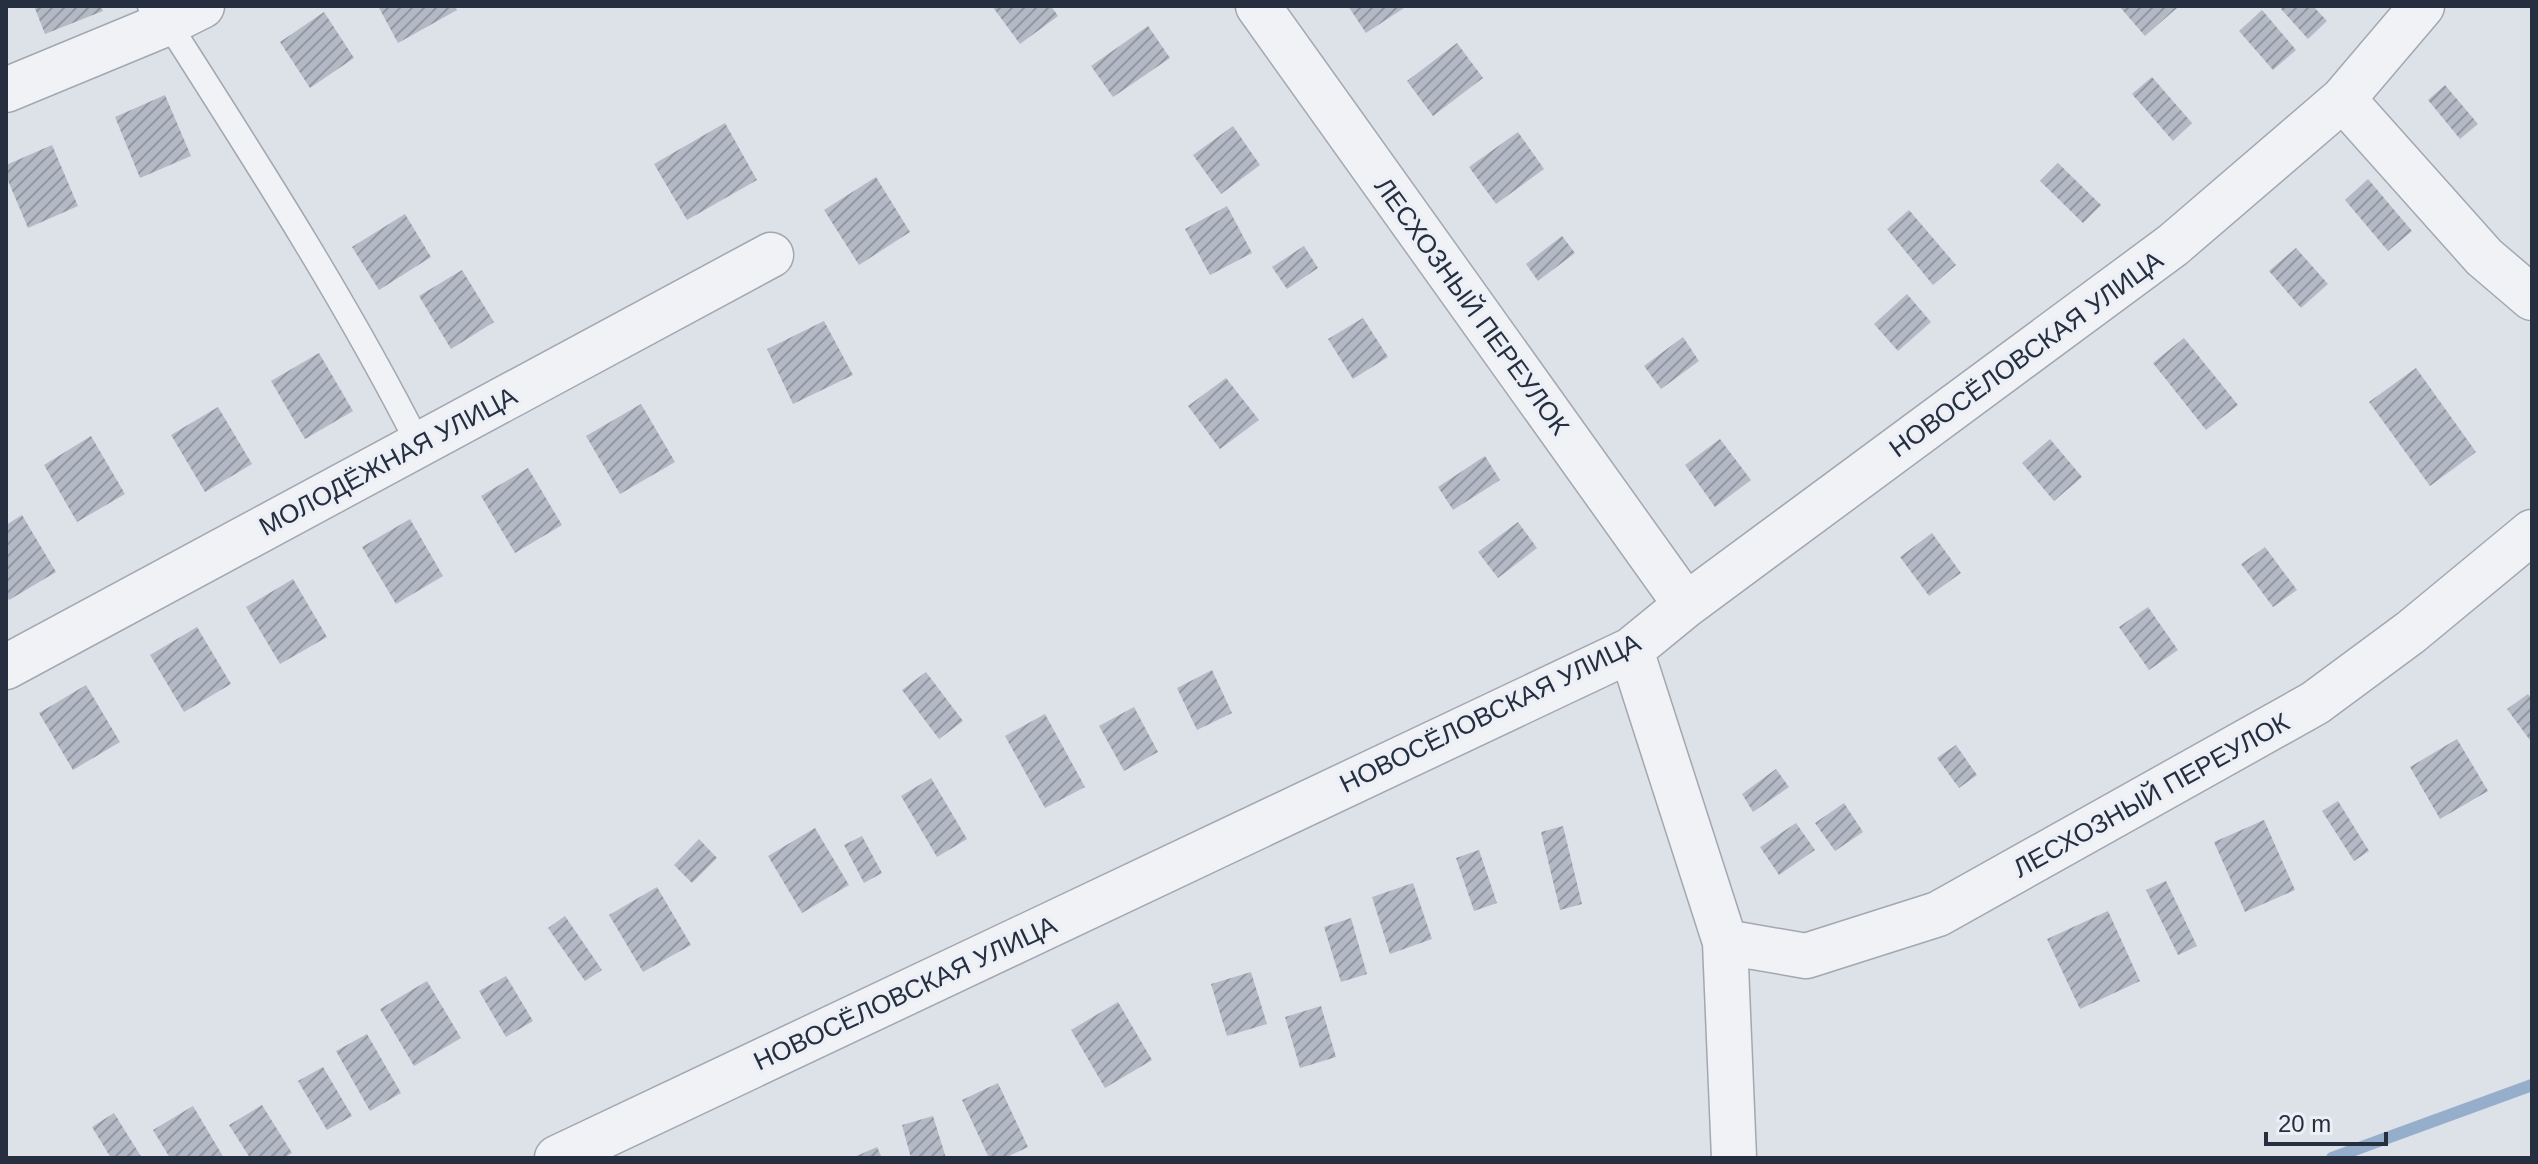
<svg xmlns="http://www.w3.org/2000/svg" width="2538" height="1164" viewBox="0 0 2538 1164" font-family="Arial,sans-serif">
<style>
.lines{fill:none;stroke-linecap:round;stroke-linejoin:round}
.stream{stroke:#95aecb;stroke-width:12}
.building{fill:url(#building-hatch)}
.lane-casing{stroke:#a2a8b2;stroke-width:27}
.street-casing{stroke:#a2a8b2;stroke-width:47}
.lane{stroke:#f0f2f6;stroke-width:24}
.street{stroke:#f0f2f6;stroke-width:44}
.labels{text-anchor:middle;stroke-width:7;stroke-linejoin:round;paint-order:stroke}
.street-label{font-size:26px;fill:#252f40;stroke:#ecf0f6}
</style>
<defs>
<pattern id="building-hatch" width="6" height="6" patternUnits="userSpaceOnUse" patternTransform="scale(2)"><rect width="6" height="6" fill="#b4bac5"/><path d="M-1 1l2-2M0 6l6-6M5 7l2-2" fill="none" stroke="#9298a1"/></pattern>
</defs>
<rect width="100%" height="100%" fill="#dde1e8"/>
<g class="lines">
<path class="stream" d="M2332 1158 2532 1085"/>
</g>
<path class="building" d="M34 6H101L103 11 45 34Z
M378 6H455L457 10 398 43Z
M992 6H1051L1058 16 1020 44Z
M1348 6H1407L1366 33Z
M2119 6H2175L2177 8 2145 36Z
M2284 6H2313L2327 21 2308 39 2281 9Z
M2262 10 2296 50 2273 70 2239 31Z
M324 12 354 58 310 88 280 42Z
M1148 26 1170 58 1113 97 1091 66Z
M1457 43 1483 78 1433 116 1407 81Z
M2152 77 2192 123 2173 141 2132 94Z
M2445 85 2478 124 2460 139 2428 100Z
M165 95 191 156 140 178 115 117Z
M725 123 757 180 687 220 654 164Z
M1233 126 1260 165 1221 194 1193 155Z
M1518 132 1544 169 1496 204 1469 167Z
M52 145 78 206 28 228 6 176V165Z
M2058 163 2101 205 2083 223 2040 181Z
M876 177 910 232 859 265 824 210Z
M2368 179 2412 231 2388 251 2345 200Z
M1227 206 1252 253 1210 275 1185 229Z
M1909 210 1956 265 1933 285 1887 229Z
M405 214 431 257 379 290 352 247Z
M1562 236 1575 253 1538 281 1526 264Z
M1304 246 1318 268 1287 289 1272 267Z
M2296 248 2328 284 2301 308 2269 271Z
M462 270 494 322 451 349 419 296Z
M1907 294 1931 322 1898 351 1874 324Z
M1363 318 1388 357 1353 379 1328 339Z
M824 321 853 375 793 404 767 349Z
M1683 337 1699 361 1661 389 1644 366Z
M2184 338 2238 405 2206 430 2153 363Z
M319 353 353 411 305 439 271 381Z
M2416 368 2476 452 2430 486 2369 402Z
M1226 378 1259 420 1220 449 1188 406Z
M641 404 675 462 620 494 586 436Z
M218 407 252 464 205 492 171 435Z
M91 436 125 494 77 522 44 465Z
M1720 439 1751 480 1715 507 1685 465Z
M2050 439 2082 477 2054 501 2022 463Z
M1485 456 1500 480 1453 510 1438 487Z
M528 468 562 525 515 553 481 496Z
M22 515 56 572 9 600 6 595V525Z
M410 519 443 576 396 604 362 547Z
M1518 522 1537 548 1498 578 1478 552Z
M1932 533 1961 573 1929 596 1900 557Z
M2265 547 2297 590 2273 607 2241 564Z
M293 579 327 637 280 664 246 607Z
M2148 607 2178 650 2149 670 2119 627Z
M197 627 231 684 184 712 150 655Z
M1212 670 1232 713 1197 730 1177 688Z
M926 672 963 721 939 739 902 690Z
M86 685 120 742 73 770 39 713Z
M2528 694 2532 699V743L2507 709Z
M1134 707 1158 752 1124 771 1099 726Z
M1045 714 1085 787 1045 808 1005 736Z
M2457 739 2488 791 2440 819 2410 767Z
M1956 745 1977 775 1959 788 1937 758Z
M1776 769 1789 787 1753 812 1742 794Z
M931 778 967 839 937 857 901 796Z
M2338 801 2369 851 2354 861 2322 811Z
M1844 803 1863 832 1835 851 1815 823Z
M2264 820 2295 890 2245 912 2214 842Z
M1796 823 1815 850 1779 875 1760 847Z
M1563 826 1582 904 1560 910 1541 832Z
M815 828 849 885 802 913 768 856Z
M862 836 882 873 864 883 844 845Z
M699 839 717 858 692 883 674 865Z
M1479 850 1497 903 1474 911 1456 858Z
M2166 881 2197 946 2178 955 2146 890Z
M1413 883 1432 939 1390 954 1372 897Z
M657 887 691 945 643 972 609 915Z
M2108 911 2140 981 2080 1009 2047 939Z
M565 916 602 970 585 981 548 928Z
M1351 918 1367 974 1341 982 1324 927Z
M1251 972 1267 1024 1227 1036 1211 984Z
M506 976 533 1021 506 1037 479 991Z
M427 981 461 1038 414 1066 380 1009Z
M1118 1002 1152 1060 1105 1088 1071 1030Z
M1321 1006 1336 1057 1300 1068 1285 1017Z
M367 1034 401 1093 370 1111 336 1051Z
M323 1067 352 1116 327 1130 298 1081Z
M998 1083 1028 1147 1005 1158H989L962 1100Z
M262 1105 292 1153 284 1158H250L229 1125Z
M193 1106 224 1158H170L153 1130Z
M114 1113 142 1158H111L92 1127Z
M933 1116 946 1158H911L902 1125Z
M877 1147 882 1158H852Z"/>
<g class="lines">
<defs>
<path id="lane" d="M150 6 168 23C256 161 345 299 419 445"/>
<path id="street" d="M1258 6 1686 605
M6 90 168 23 202 6
M2343 99 2484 257 2532 298
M1631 650 1725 942 1734 1158
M6 667 771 255
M1725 942 1806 956 1938 914 2315 703 2411 632 2532 532
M557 1158 1631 650 1686 605 2173 245 2343 99 2422 6"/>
</defs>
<use href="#lane" class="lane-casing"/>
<use href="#street" class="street-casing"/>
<use href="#lane" class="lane"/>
<use href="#street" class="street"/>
</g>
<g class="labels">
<g class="street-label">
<text transform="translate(1472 306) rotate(54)" y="9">ЛЕСХОЗНЫЙ ПЕРЕУЛОК</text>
<text transform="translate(2026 354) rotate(-36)" y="9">НОВОСЁЛОВСКАЯ УЛИЦА</text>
<text transform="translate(388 461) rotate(-28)" y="9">МОЛОДЁЖНАЯ УЛИЦА</text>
<text transform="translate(1490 713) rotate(-26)" y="9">НОВОСЁЛОВСКАЯ УЛИЦА</text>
<text transform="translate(2151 795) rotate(-29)" y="9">ЛЕСХОЗНЫЙ ПЕРЕУЛОК</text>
<text transform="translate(905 993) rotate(-25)" y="9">НОВОСЁЛОВСКАЯ УЛИЦА</text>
</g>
</g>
<rect width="2538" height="1164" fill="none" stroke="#252f40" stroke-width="16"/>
<path d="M2266 1132v12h120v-12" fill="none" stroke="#252f40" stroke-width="4"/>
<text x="2278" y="1132" font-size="24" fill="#252f40" stroke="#ecf0f6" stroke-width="6" paint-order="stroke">20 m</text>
</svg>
